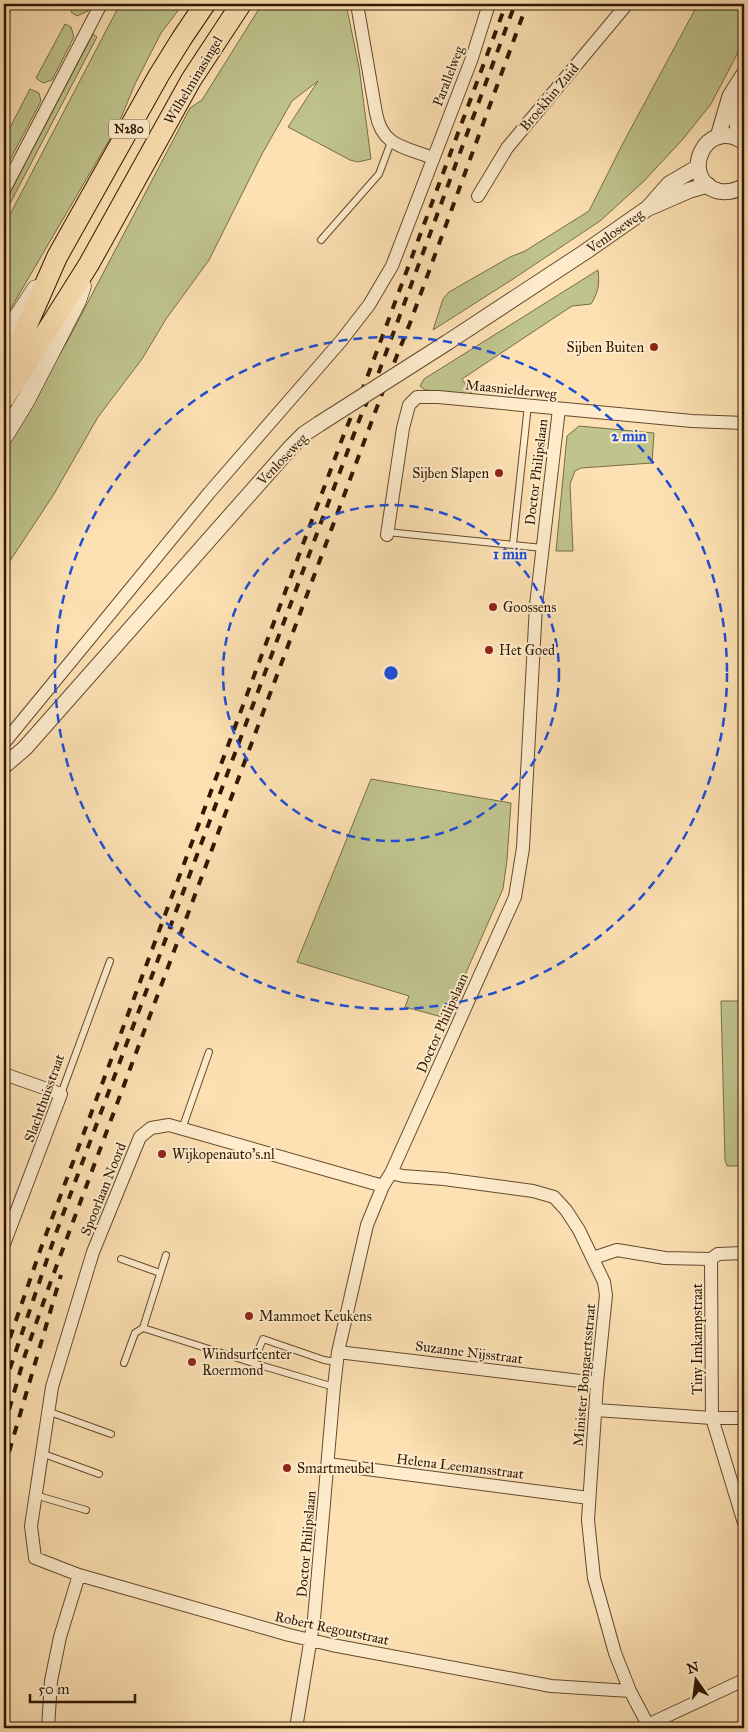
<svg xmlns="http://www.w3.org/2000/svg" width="748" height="1732" viewBox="0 0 748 1732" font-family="'IM FELL Great Primer',serif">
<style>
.green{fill:#bfc38c;stroke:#786d46}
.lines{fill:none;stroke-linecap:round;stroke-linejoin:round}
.service-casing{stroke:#644a2d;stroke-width:8}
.minor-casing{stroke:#644a2d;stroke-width:14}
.tertiary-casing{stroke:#644a2d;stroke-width:17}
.secondary-casing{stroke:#311701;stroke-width:19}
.primary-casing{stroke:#311701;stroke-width:22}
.service{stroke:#feeccd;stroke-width:6}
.minor{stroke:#feeccd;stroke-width:12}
.tertiary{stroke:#feeccd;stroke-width:15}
.secondary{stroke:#feeccd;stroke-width:18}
.primary{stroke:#fde1b2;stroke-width:20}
.rail{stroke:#311701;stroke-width:4;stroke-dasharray:9 9;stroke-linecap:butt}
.tertiary-bridge-casing{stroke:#644a2d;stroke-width:17;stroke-linecap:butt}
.tertiary-bridge{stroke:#feeccd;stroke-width:15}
.ring{fill:none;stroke:#1d4ed8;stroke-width:2.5;stroke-dasharray:9 6}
.poi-dot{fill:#8f2418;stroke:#feeccd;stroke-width:2}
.labels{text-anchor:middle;stroke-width:4;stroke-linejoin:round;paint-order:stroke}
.shield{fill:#feeccd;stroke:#6e573e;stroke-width:1}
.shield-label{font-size:12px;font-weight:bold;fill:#311701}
.street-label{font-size:14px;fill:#311701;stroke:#feeccd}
.poi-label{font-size:14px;fill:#311701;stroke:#feeccd;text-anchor:start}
.centre{fill:#1d4ed8;stroke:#feeccd;stroke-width:2.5}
.ring-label{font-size:15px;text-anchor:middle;font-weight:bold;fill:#1d4ed8;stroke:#feeccd;stroke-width:4;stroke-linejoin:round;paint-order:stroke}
</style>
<rect width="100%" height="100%" fill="#fde1b2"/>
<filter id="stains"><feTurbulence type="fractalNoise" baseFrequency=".004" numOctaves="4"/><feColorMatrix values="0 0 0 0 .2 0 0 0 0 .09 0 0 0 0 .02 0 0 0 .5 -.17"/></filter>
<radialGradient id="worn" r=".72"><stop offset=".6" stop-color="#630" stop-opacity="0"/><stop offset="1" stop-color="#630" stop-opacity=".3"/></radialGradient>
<path class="green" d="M75 4H92L88 11 77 16 71 12Z
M120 4H183L161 33 135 84 118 125 4 320V226Z
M262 4H346L359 67 371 159 358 162 350 160 288 127 318 81 292 101 262 154 209 260 166 319 142 359 98 417 54 494 4 570V449L68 340 190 108 202 100Z
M698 4H744V41L711 104 683 139 643 182 600 221 513 279 433 330 443 299 449 292 510 257 525 251 589 211 622 145Z
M65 24 71 27 74 37 52 80 43 83 36 78Z
M93 34 97 37 4 215V204Z
M30 89 39 93 41 101 4 171V139Z
M598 270C600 284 598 293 591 304L572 306 462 379 472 394 425 390 420 386 424 379Z
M579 426 654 433 652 463 581 468 575 471 570 484 573 551H556L567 436Z
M371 779 511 803 507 860 503 889 446 1018 405 1007 409 996 297 962Z
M721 1001H744V1166H727L725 1160Z"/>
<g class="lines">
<defs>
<path id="service" d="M321 240 379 174 391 142
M387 532 543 548
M513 544 528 405
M61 1094 110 961
M182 1129 209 1052
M166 1255 143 1328 253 1363 334 1387
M121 1259 160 1273
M124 1363 135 1333 143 1328
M253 1363 263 1339 324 1360 337 1362
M47 1411 111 1434
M41 1453 99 1474
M35 1495 86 1510"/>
<path id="minor" d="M357 4 376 113C382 147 405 147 433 158
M4 190 101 4
M478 196 507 148 627 4
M387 535 403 428 409 405 417 397H438L692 421 744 423
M4 743 209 493 341 341 369 305 392 266 472 58 489 4
M4 1074 61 1094 4 1244
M391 1173 403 1176 444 1179 533 1191 554 1197 566 1210 579 1230 604 1282 606 1295 597 1383 588 1520 594 1578 615 1653 630 1691 648 1725
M383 1186 169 1125 151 1128 140 1137 93 1252 52 1387 31 1526 35 1558 79 1575 289 1635 332 1645 551 1686 630 1691
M593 1258 617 1250 665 1258 711 1259 718 1254 744 1253
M711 1259 712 1418 744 1523
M338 1352 597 1383
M596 1410 712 1418H744
M328 1464 589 1498
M48 1728 51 1681 60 1637 79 1575
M296 1728 314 1619 334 1387 338 1352 367 1225 383 1186 391 1173 515 897 523 848 536 605 559 409
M641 1728 744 1680"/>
<path id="tertiary" d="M718 137 730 96 744 74
M738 138 737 117 744 93
M744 142C705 115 678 179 718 191 728 193 736 191 744 186
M651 207 690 190 708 185
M448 342 585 252 648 208 669 184 698 167
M4 766 25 748 291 447 304 434 319 424"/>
<path id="secondary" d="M4 338 36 289
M4 436 26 400 77 301 82 286"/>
<path id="primary" d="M4 370 21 339 57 257 159 75 182 38 205 4
M4 399 89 264 191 80 241 4"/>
</defs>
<use href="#service" class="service-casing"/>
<use href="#minor" class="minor-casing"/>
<use href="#tertiary" class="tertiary-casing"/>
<use href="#secondary" class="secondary-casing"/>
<use href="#primary" class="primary-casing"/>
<use href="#service" class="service"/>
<use href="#minor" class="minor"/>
<use href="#tertiary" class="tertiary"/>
<use href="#secondary" class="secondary"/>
<use href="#primary" class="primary"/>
<path class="rail" d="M4 1355 41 1248 344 434 365 383 506 4
M4 1386 56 1233 360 418 373 388 515 4
M4 1427 25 1355 52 1278 386 383 410 323 527 4
M4 1469 61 1275"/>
<defs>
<path id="tertiary-bridge" d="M319 424 448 342"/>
</defs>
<use href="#tertiary-bridge" class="tertiary-bridge-casing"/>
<use href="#tertiary-bridge" class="tertiary-bridge"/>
</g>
<g class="ring">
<circle cx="391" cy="673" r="168"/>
<circle cx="391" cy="673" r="336"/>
</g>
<g class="poi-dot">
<circle cx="654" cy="347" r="5"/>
<circle cx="499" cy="473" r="5"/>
<circle cx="493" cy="607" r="5"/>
<circle cx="489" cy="650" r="5"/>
<circle cx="162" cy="1154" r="5"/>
<circle cx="249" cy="1316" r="5"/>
<circle cx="192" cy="1362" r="5"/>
<circle cx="287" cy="1468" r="5"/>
</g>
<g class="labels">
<rect class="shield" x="109" y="119.5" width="40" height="19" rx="4"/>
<g class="shield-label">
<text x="129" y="133">N280</text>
</g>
<g class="street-label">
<text transform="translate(448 76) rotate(-69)" y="5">Parallelweg</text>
<text transform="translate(193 80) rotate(-59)" y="5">Wilhelminasingel</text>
<text transform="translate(549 97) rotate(-50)" y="5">Broekhin Zuid</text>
<text transform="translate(615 231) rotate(-35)" y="5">Venloseweg</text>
<text transform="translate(511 389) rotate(6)" y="5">Maasnielderweg</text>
<text transform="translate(282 459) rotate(-46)" y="5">Venloseweg</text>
<text transform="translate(536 472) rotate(-83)" y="5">Doctor Philipslaan</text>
<text transform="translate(442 1023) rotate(-66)" y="5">Doctor Philipslaan</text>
<text transform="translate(44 1098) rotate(-70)" y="5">Slachthuisstraat</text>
<text transform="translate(103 1189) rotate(-68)" y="5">Spoorlaan Noord</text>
<text transform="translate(697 1339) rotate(-90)" y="5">Tiny Imkampstraat</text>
<text transform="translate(469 1352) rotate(7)" y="5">Suzanne Nijsstraat</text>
<text transform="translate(584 1375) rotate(-85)" y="5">Minister Bongaertsstraat</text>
<text transform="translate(460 1466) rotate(7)" y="5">Helena Leemansstraat</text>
<text transform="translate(306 1544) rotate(-85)" y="5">Doctor Philipslaan</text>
<text transform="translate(332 1628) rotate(12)" y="5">Robert Regoutstraat</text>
</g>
<g class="poi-label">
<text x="644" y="352" text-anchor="end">Sijben Buiten</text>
<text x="489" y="478" text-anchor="end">Sijben Slapen</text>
<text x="503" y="612">Goossens</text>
<text x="499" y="655">Het Goed</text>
<text x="172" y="1159">Wijkopenauto's.nl</text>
<text x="259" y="1321">Mammoet Keukens</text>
<text x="202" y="1359">Windsurfcenter<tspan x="202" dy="16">Roermond</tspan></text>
<text x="297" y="1473">Smartmeubel</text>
</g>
</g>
<circle cx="391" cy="673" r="8" class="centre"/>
<g class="ring-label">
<text x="629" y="441">2 min</text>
<text x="510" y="559">1 min</text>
</g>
<rect width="748" height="1732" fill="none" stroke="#fde1b2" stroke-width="20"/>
<rect x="5" y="5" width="738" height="1722" fill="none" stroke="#311701" stroke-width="2.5"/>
<rect x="10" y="10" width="728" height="1712" fill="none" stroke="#311701"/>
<g transform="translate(696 1680) rotate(346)" stroke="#feeccd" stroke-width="4" paint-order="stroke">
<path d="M0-4L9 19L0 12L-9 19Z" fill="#311701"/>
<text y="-8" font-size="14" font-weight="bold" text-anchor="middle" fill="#311701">N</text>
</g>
<path d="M30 1694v8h105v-8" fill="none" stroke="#311701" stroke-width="2.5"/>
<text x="38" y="1694" font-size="15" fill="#311701" stroke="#feeccd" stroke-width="4" paint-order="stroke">50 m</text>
<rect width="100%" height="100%" filter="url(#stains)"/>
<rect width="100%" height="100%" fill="url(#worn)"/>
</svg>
